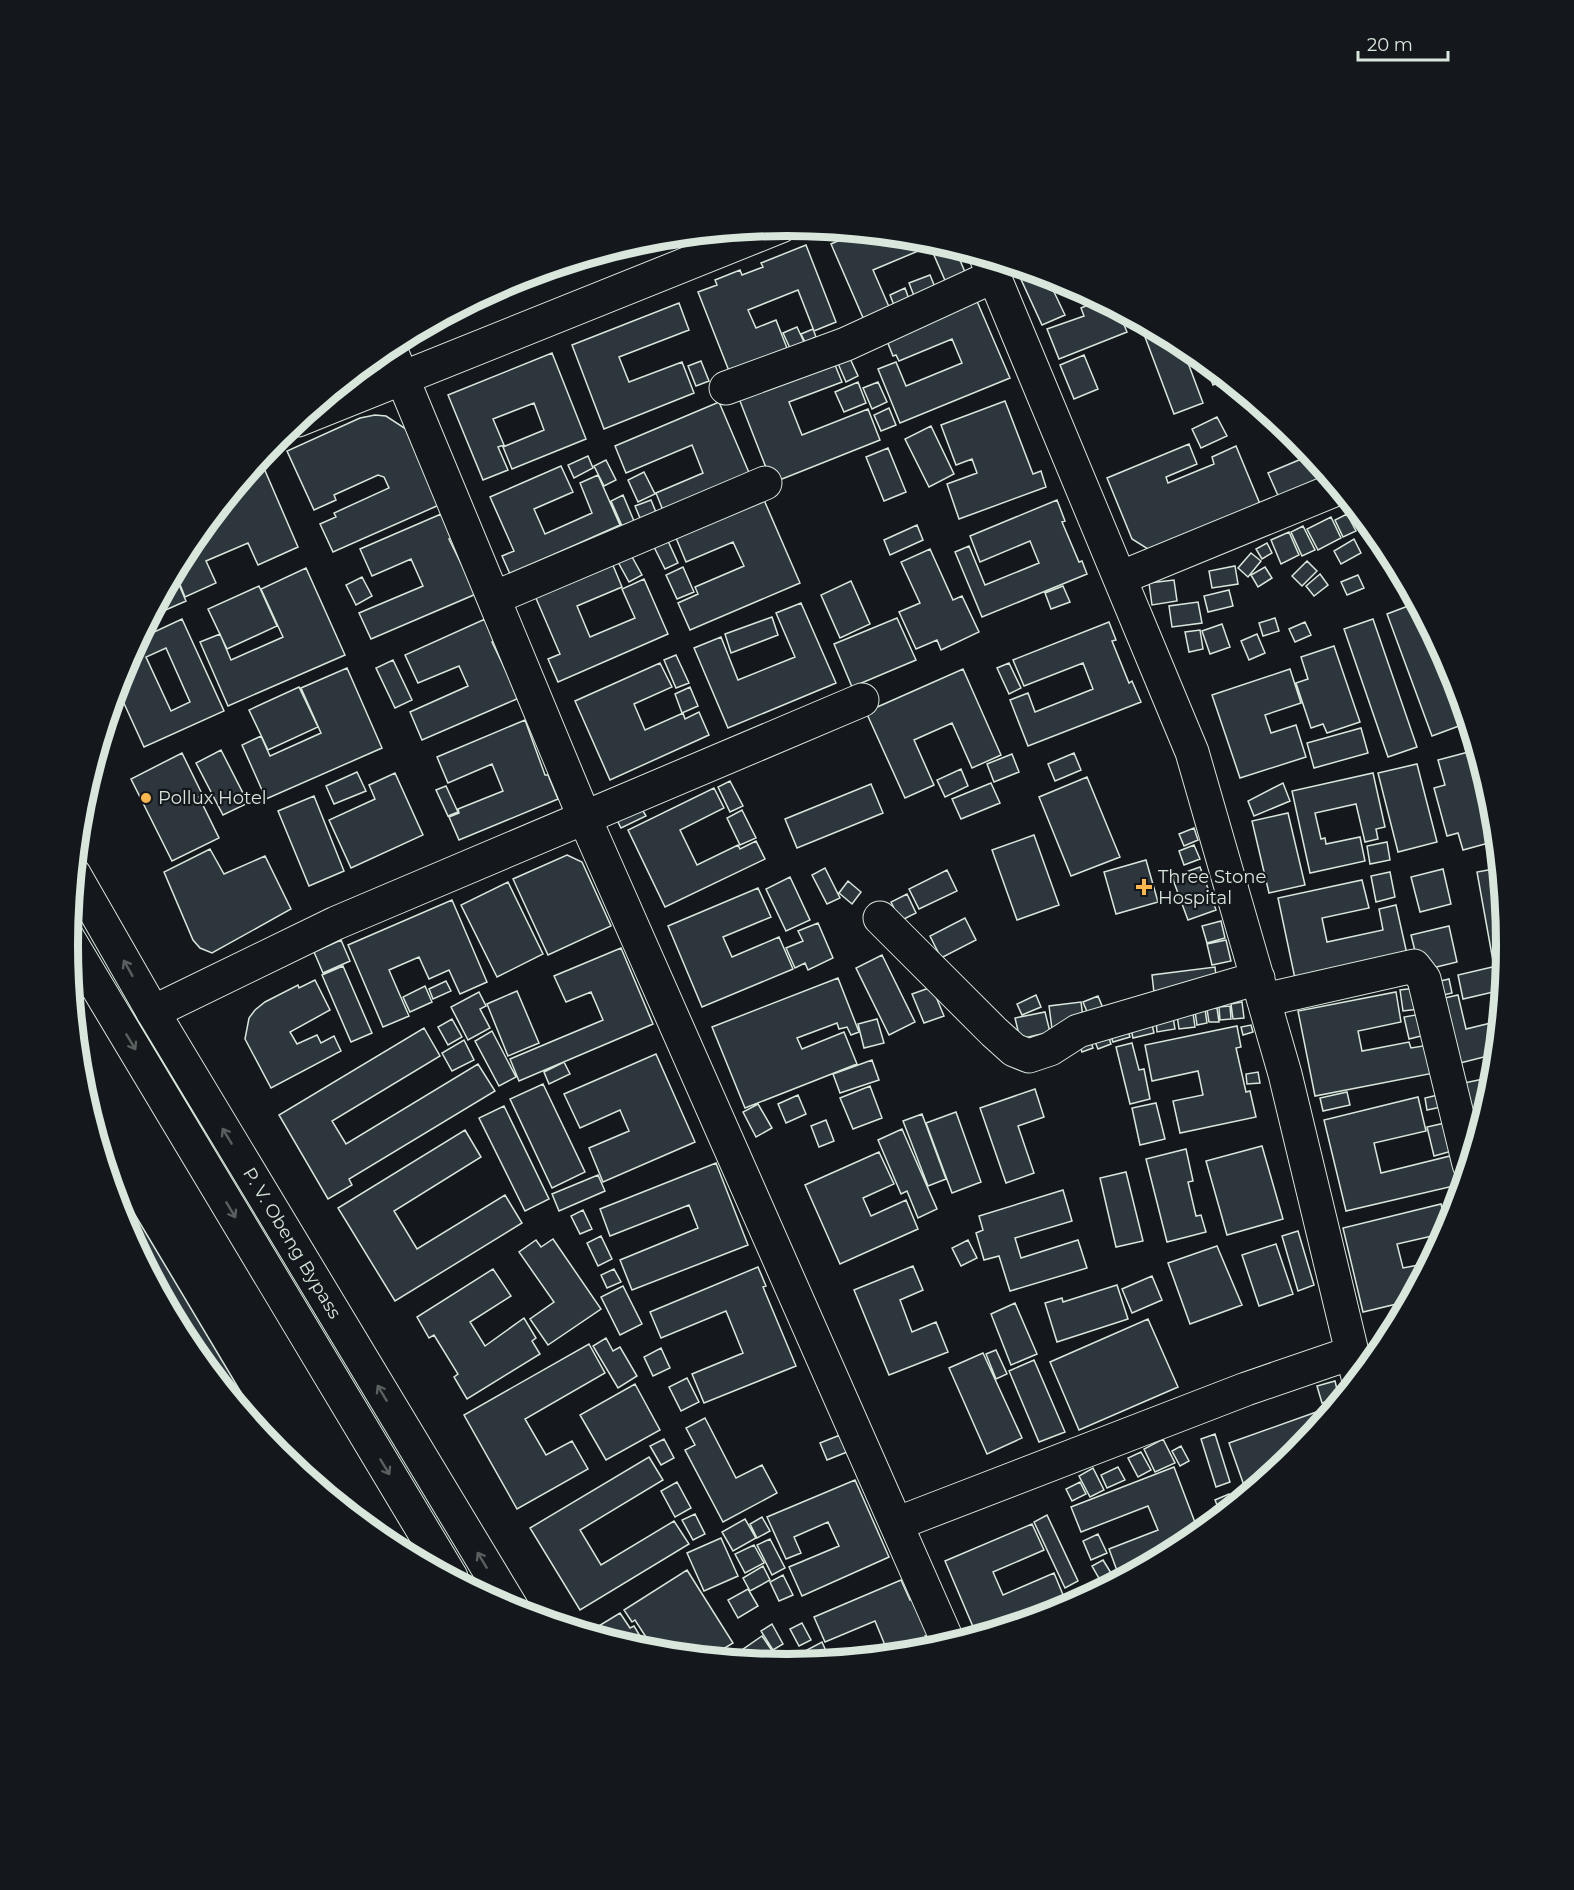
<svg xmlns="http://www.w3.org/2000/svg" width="1574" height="1890" viewBox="0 0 1574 1890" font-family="Montserrat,sans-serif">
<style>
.building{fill:#2c363c;stroke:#d8e6dc;stroke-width:1.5;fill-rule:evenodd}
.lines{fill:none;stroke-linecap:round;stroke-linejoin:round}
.minor-casing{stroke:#d8e6dc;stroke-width:35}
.highway-casing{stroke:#d8e6dc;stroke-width:35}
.minor{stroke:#14181c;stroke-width:33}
.highway{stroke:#14181c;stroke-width:33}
.oneway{stroke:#59605f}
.poi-dot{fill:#ffb74d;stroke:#14181c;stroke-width:2}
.labels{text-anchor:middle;stroke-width:4.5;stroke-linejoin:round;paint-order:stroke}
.poi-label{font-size:18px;fill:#d8e6dc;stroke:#14181c;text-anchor:start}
.street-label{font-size:18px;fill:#d8e6dc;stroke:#14181c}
.rim{fill:none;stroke:#d8e6dc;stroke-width:8}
</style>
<rect width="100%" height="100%" fill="#14181c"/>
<path class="building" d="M858 232 928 239 955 248 967 277 947 285 930 246 873 270 890 309 864 320 831 244Z
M806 245 836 322 814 331 798 290 748 310 756 328 776 320 787 348 729 371 698 292 717 285 715 280 740 270 742 275 763 267 761 263Z
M1029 270 1046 275 1065 315 1042 325 1019 275Z
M930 275 937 292 916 301 909 283Z
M905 288 910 302 895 308 890 295Z
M976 299 1010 378 900 423 878 369 896 362 906 386 962 363 952 339 899 361 896 355 893 356 885 336Z
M1099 300 1118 310 1127 332 1059 359 1047 329 1084 316 1081 308Z
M679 303 689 330 619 357 629 382 682 362 694 393 604 429 572 345Z
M1130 317 1145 324 1135 328Z
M797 327 804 342 790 348 783 333Z
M813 329 816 337 805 342 801 334Z
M1158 332 1181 344 1203 403 1174 414 1145 337Z
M552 353 586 439 512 469 503 447 544 430 534 403 493 419 504 445 498 447 508 470 483 480 448 395Z
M848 354 858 376 846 382 836 359Z
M1084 355 1098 389 1074 399 1060 365Z
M833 360 842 382 789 402 802 435 868 409 880 440 772 483 738 396Z
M1203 360 1227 379 1213 385Z
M701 361 709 381 696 386 688 366Z
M858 382 866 403 844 412 835 392Z
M878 382 887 402 872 409 863 388Z
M1237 388 1251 399 1244 402Z
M1005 401 1033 474 1041 471 1046 487 959 519 947 484 977 473 972 459 956 465 941 425Z
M719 402 753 482 666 518 656 493 703 473 692 445 626 473 615 446Z
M889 408 896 425 881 431 874 415Z
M375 415 386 416 406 429 439 505 333 552 320 524 336 517 334 513 389 488 384 477 378 475 334 495 336 500 314 510 287 451 360 418Z
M1217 417 1227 436 1201 448 1192 429Z
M931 426 954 474 929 487 905 439Z
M1189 444 1197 464 1166 477 1168 483 1214 464 1212 457 1236 446 1265 516 1151 551 1132 539 1107 478Z
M888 448 906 492 884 501 866 457Z
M1311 455 1331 479 1280 500 1268 473Z
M588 456 593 468 574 478 568 465Z
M260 459 298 547 258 565 248 543 206 561 216 583 185 597 175 572 189 545Z
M606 460 616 480 604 486 594 466Z
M561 466 573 492 534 509 545 534 592 513 580 483 598 475 620 525 510 574 502 556 514 551 490 497Z
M644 472 655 494 638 502 628 480Z
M623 495 634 521 622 526 611 501Z
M651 500 658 517 642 523 635 506Z
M764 500 800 583 690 630 678 603 698 594 695 587 744 566 733 542 686 562 676 538Z
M1057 500 1065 521 1062 522 1079 562 1082 561 1087 574 982 617 955 552 969 546 985 585 1039 563 1030 541 980 562 970 536Z
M1351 503 1366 522 1359 525Z
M441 514 451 538 449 539 476 594 371 639 359 613 423 586 411 559 372 576 360 549Z
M1347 514 1356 531 1343 537 1335 520Z
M1331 517 1341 538 1318 550 1307 529Z
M917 525 923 540 890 555 884 540Z
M1303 526 1315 550 1302 556 1291 532Z
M1289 532 1299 555 1281 564 1271 540Z
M1354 539 1361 553 1341 564 1334 551Z
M668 541 678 563 665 569 654 547Z
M1267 543 1272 553 1262 559 1256 549Z
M930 549 953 600 962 596 979 632 941 650 937 640 916 649 899 612 920 603 901 562Z
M1251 553 1261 561 1248 577 1238 568Z
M631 555 642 575 629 582 618 562Z
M1307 561 1317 571 1302 586 1292 576Z
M612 563 622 587 577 606 590 637 635 618 622 589 644 579 668 634 558 682 548 659 560 654 535 596Z
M1235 566 1238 584 1212 588 1209 571Z
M683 567 694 592 677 599 666 575Z
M1265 567 1272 578 1258 587 1251 575Z
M306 568 345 655 228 706 200 642 220 634 231 660 283 637 261 589Z
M174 573 186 601 161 612 157 604Z
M1320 574 1328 585 1314 596 1306 586Z
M1358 575 1364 588 1347 595 1341 582Z
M362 577 372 596 356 605 346 585Z
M1174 580 1177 601 1152 605 1149 583Z
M851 581 870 624 840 638 821 595Z
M259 586 277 626 227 649 208 609Z
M1063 586 1070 602 1051 609 1045 593Z
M1229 590 1233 606 1208 612 1204 596Z
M1198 602 1202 623 1172 627 1169 606Z
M801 603 836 683 728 728 694 648 721 637 738 680 795 657 776 613Z
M1416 603 1436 639 1467 723 1432 736 1387 614Z
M772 617 778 635 731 653 725 634Z
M897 618 916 660 852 687 834 644Z
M1275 618 1279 631 1263 636 1259 623Z
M182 619 224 711 144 747 117 688 122 669 139 639ZM166 648 190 702 171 711 146 657Z
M485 619 494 641 492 642 519 698 422 740 410 712 468 686 459 666 418 683 405 655Z
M1373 619 1417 747 1388 757 1344 629Z
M1109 622 1116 640 1112 641 1129 683 1132 681 1141 702 1028 746 1010 700 1028 693 1035 712 1093 689 1083 663 1024 686 1013 660Z
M1305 622 1311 635 1295 642 1289 629Z
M1222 624 1230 647 1210 654 1202 631Z
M1200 630 1203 649 1189 652 1185 632Z
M1257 634 1265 653 1249 660 1241 641Z
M1334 646 1360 722 1327 733 1323 724 1311 728 1296 683 1308 679 1301 657Z
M676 655 689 683 676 688 664 660Z
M393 660 412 700 395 708 376 668Z
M660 663 672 687 634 704 645 730 683 713 685 719 699 712 709 735 610 780 575 701Z
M1009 663 1021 688 1009 694 997 668Z
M347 668 382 748 266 799 242 745 261 736 270 756 321 733 301 688Z
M963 669 1001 755 972 768 952 723 914 740 934 785 905 798 866 712Z
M1290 669 1301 703 1265 715 1271 733 1296 725 1306 757 1240 778 1212 695Z
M299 687 318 727 268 750 249 710Z
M690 687 698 706 682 713 675 694Z
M525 720 545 775H548L558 799 459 840 449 817 459 813 458 809 503 791 492 764 448 783 437 757Z
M1361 728 1368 753 1314 768 1307 743Z
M221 750 248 803 223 815 196 763Z
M1476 750 1485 778 1478 780 1484 806 1492 804 1496 841 1463 850 1458 833 1447 836 1434 788 1445 785 1438 760Z
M182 753 203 796 199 797 219 838 172 861 131 779Z
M1074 753 1081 770 1055 781 1048 764Z
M1012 754 1019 772 994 782 987 764Z
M1417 764 1437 842 1398 852 1378 773Z
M961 769 968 786 945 797 937 780Z
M357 772 366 791 334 804 326 786Z
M395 773 423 835 351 868 329 820 375 799 369 785Z
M1373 773 1385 827 1376 829 1378 839 1365 842 1356 804 1315 813 1321 839 1325 838 1326 844 1360 837 1365 861 1310 873 1292 791Z
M1087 777 1120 857 1071 876 1039 797Z
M730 781 743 806 730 812 718 787Z
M991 783 1000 803 961 819 952 799Z
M1283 783 1290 801 1254 816 1248 801Z
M871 784 883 813 797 848 785 819Z
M446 786 458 812 448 816 436 790Z
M714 788 724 808 680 830 697 865 738 845 740 849 756 841 765 859 665 907 628 830Z
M314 796 344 871 309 886 278 811Z
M640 806 646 816 621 828 616 818Z
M742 810 756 838 740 845 727 818Z
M1288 813 1305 885 1269 893 1252 821Z
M1194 828 1198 840 1184 846 1179 834Z
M1034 835 1059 905 1017 920 992 850Z
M1387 842 1390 860 1370 864 1367 846Z
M1194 845 1200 859 1184 865 1179 851Z
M210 849 224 874 265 856 291 909 212 953 200 948 193 940 164 872Z
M567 855 582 862 611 926 548 955 513 879Z
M1146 860 1158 902 1116 914 1104 872Z
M1200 867 1216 910 1188 920 1172 877Z
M825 868 840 898 827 904 812 875Z
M1499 868 1506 945 1505 959 1493 961 1477 872Z
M1443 869 1451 904 1420 912 1411 877Z
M947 870 957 891 919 909 909 889Z
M1390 872 1395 897 1376 902 1371 876Z
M790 877 810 920 786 931 766 889Z
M1362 880 1369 908 1322 918 1327 942 1383 930 1379 909 1396 905 1409 963 1297 988 1278 898Z
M848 881 861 892 852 904 839 893Z
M508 882 543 954 497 977 461 905Z
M758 888 771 917 723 937 732 957 779 937 793 969 702 1007 668 926Z
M907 894 916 913 900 921 891 902Z
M452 900 487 982 460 994 449 970 429 979 419 957 389 970 409 1016 383 1027 348 945Z
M965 918 976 940 941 958 930 936Z
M1221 921 1225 938 1207 943 1202 926Z
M818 923 833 958 808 970 805 963 795 968 786 948 803 941 798 931Z
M1449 926 1457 962 1420 971 1411 935Z
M341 940 350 961 323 973 314 952Z
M1226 940 1231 961 1212 965 1207 944Z
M621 948 653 1024 519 1081 510 1059 603 1020 591 992 566 1002 554 976Z
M882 955 915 1022 889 1035 856 968Z
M1505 964 1502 990 1463 999 1458 975Z
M343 966 372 1033 351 1042 322 975Z
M1215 967 1217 985 1154 993 1152 975Z
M838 978 859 1032 851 1035 847 1027 839 1029 837 1023 797 1038 802 1049 844 1032 857 1064 745 1108 712 1027Z
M1449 979 1452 993 1435 997 1432 983Z
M315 980 330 1010 290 1032 297 1044 317 1035 321 1043 334 1036 341 1051 271 1088 245 1039 249 1018 255 1010 265 1002 298 985 299 988Z
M446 981 451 991 433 999 429 989Z
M425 986 432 1002 410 1012 403 997Z
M932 987 944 1016 924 1023 912 994Z
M1416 988 1419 1009 1403 1011 1400 990Z
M517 991 539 1043 508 1056 487 1004Z
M479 992 486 1006 480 1009 490 1028 468 1040 451 1007Z
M1396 992 1401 1022 1358 1031 1362 1051 1409 1042 1411 1048 1429 1045 1434 1073 1315 1096 1298 1011Z
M1036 995 1041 1007 1022 1015 1017 1004Z
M1458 995 1466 1029 1499 1021 1496 1054 1452 1065 1436 1000Z
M1098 996 1107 1018 1092 1024 1083 1002Z
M1081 1002 1084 1025 1052 1029 1049 1006Z
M1242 1002 1244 1018 1233 1019 1231 1004Z
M1230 1006 1231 1019 1220 1020 1219 1007Z
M1217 1008 1219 1022H1209L1207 1009Z
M1205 1009 1207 1023 1197 1025 1195 1011Z
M1045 1012 1050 1032 1020 1039 1015 1018Z
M1193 1013 1195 1027 1179 1029 1177 1015Z
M1421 1014 1425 1035 1409 1039 1404 1017Z
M1173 1017 1175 1029 1157 1032 1156 1020Z
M452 1019 462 1037 448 1045 438 1027Z
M877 1019 884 1043 864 1048 858 1024Z
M1151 1020 1154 1033 1133 1038 1130 1025Z
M1126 1025 1130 1037 1113 1042 1109 1031Z
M1251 1025 1253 1032 1243 1035 1241 1027Z
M1237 1026 1241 1047 1236 1048 1246 1092 1250 1091 1256 1117 1180 1133 1173 1101 1203 1095 1198 1071 1152 1081 1145 1045Z
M424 1028 440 1056 332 1121 346 1144 478 1064 495 1091 349 1179 352 1185 328 1199 279 1115Z
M492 1031 516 1077 499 1086 475 1041Z
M1107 1032 1111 1044 1098 1049 1093 1037Z
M1090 1039 1093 1048 1082 1052 1079 1043Z
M464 1040 474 1060 452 1071 442 1053Z
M1132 1043 1139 1070 1144 1069 1150 1099 1130 1104 1116 1047Z
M656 1054 695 1142 603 1182 589 1148 629 1131 620 1110 580 1128 564 1094Z
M872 1060 879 1080 840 1093 833 1074Z
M564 1062 570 1074 549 1084 544 1072Z
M1258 1072 1260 1083 1247 1084 1246 1074Z
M1493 1077 1486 1108 1465 1112 1459 1084Z
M543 1084 585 1172 552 1188 510 1099Z
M870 1086 882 1118 853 1129 840 1098Z
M1035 1089 1044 1117 1018 1126 1034 1173 1006 1183 980 1108Z
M1347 1092 1350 1105 1323 1111 1320 1098Z
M798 1095 806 1114 786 1123 778 1104Z
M1438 1095 1441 1107 1427 1110 1425 1098Z
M1418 1097 1426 1131 1374 1143 1381 1173 1450 1156 1458 1185 1346 1211 1324 1120Z
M1156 1103 1165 1139 1140 1145 1132 1108Z
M758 1104 772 1128 756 1137 743 1112Z
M504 1106 549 1199 525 1211 479 1118Z
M956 1112 981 1182 952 1193 926 1123Z
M1484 1113 1473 1150 1466 1117Z
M922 1114 946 1179 928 1186 903 1121Z
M826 1120 834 1141 819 1147 811 1126Z
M1445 1123 1452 1151 1434 1156 1427 1127Z
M902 1129 937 1209 918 1218 907 1191 901 1194 878 1140Z
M465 1130 481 1157 394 1211 417 1249 505 1195 522 1223 395 1301 338 1208Z
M1262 1146 1283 1219 1227 1235 1206 1161Z
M1186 1149 1193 1181 1188 1182 1196 1216 1201 1215 1206 1232 1167 1242 1146 1159Z
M879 1152 894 1184 863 1198 871 1216 906 1200 918 1229 840 1264 805 1185Z
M716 1163 748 1245 632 1290 620 1260 698 1228 689 1205 610 1236 600 1209Z
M1126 1172 1143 1241 1116 1247 1100 1178Z
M598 1175 605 1191 559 1211 552 1194Z
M112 1187 119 1188 276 1451 189 1344 122 1220Z
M1063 1190 1072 1221 1015 1238 1021 1258 1078 1240 1087 1268 1010 1291 999 1256 984 1260 976 1233 983 1230 979 1216Z
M1441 1204 1447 1229 1445 1233 1397 1244 1403 1268 1419 1265 1420 1271 1426 1269 1409 1301 1363 1312 1343 1228Z
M1457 1204 1452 1221 1450 1222 1447 1206Z
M583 1210 592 1229 580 1234 571 1216Z
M1298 1231 1314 1285 1298 1291 1282 1236Z
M601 1236 612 1259 598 1266 587 1243Z
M553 1239 601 1309 548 1345 530 1319 554 1302 519 1252 536 1240 541 1247Z
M968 1240 977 1258 961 1266 952 1248Z
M1276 1244 1293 1294 1259 1306 1242 1255Z
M1217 1246 1242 1305 1190 1324 1168 1263Z
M913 1266 923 1290 900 1300 912 1332 936 1322 948 1352 889 1375 854 1290Z
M758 1267 766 1286 763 1287 796 1366 704 1403 692 1374 743 1353 726 1311 661 1338 650 1312Z
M493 1269 511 1296 470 1322 485 1346 524 1318 536 1338 532 1341 540 1354 467 1399 454 1377 458 1374 434 1335 429 1338 417 1317Z
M614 1269 621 1282 607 1288 601 1275Z
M1152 1276 1162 1300 1132 1313 1122 1289Z
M1117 1285 1128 1319 1057 1342 1045 1303 1062 1298 1063 1302Z
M623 1286 642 1324 620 1335 601 1297Z
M1015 1303 1037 1354 1011 1365 991 1314Z
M1148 1319 1178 1387 1079 1430 1050 1362Z
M606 1338 613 1351 620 1347 637 1376 618 1388 593 1346Z
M589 1344 605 1373 525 1419 546 1455 572 1441 588 1469 517 1509 464 1415Z
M661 1348 670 1368 653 1376 644 1357Z
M996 1350 1007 1374 996 1379 986 1354Z
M983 1353 1022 1438 987 1454 949 1368Z
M1034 1360 1065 1432 1039 1442 1009 1371Z
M687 1378 699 1402 681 1411 669 1387Z
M1335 1381 1339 1398 1322 1403 1317 1386Z
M635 1384 660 1430 606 1460 580 1415Z
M1319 1411 1322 1421 1296 1454 1247 1494 1229 1443Z
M705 1418 736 1478 762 1465 777 1493 723 1522 685 1450 695 1445 686 1428Z
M1215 1434 1230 1482 1216 1487 1201 1439Z
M840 1435 847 1452 827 1460 820 1443Z
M664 1439 674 1458 661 1465 650 1446Z
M1163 1439 1175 1463 1155 1472 1144 1449Z
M1181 1446 1189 1461 1180 1466 1172 1451Z
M1141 1452 1151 1470 1138 1477 1128 1458Z
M649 1457 663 1480 580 1530 601 1565 674 1521 689 1544 580 1610 530 1528Z
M1118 1467 1125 1480 1107 1488 1101 1475Z
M1174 1467 1199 1533 1186 1543 1146 1565 1119 1576 1109 1549 1158 1530 1148 1506 1081 1532 1071 1507Z
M1093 1468 1104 1490 1090 1497 1079 1476Z
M855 1480 889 1557 802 1596 789 1567 839 1546 828 1522 794 1537 801 1553 786 1559 767 1517Z
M677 1482 691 1508 675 1517 661 1491Z
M1080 1482 1086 1494 1072 1501 1066 1489Z
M1229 1494 1233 1505 1221 1515 1215 1500Z
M695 1514 705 1534 693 1540 682 1520Z
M1047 1515 1078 1581 1065 1588 1034 1522Z
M762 1517 770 1531 757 1538 750 1524Z
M745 1519 756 1538 733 1551 722 1532Z
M1032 1524 1044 1550 993 1572 1003 1595 1054 1573 1066 1602 1011 1625 977 1636 945 1561Z
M1098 1534 1107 1553 1091 1560 1083 1541Z
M721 1538 738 1576 704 1591 687 1553Z
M770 1539 785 1568 772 1575 757 1545Z
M754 1545 764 1563 745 1573 735 1554Z
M1103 1560 1116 1581 1104 1587 1092 1566Z
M763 1566 770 1580 750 1591 743 1578Z
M687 1570 733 1643 710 1657 655 1651 635 1620 632 1622 624 1610Z
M783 1575 793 1595 779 1601 770 1582Z
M901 1580 910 1600 914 1598 929 1635 925 1636 931 1650 873 1656 887 1650 875 1621 825 1642 814 1617Z
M748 1589 758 1606 738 1618 728 1600Z
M620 1613 630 1628 634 1626 649 1651 595 1635 592 1630Z
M802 1623 811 1640 799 1646 790 1629Z
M772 1624 783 1644 773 1650 761 1631Z
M762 1636 781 1664 745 1660 739 1652Z
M822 1642 830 1660 811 1662 805 1651Z"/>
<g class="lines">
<defs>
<path id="minor" d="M986 257 1192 752 1285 1074 1358 1377
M389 346 585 819 949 1644
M726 388 846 344 994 276
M298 420 781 226
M1120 578 1339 488
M494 598 765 483
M880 918 994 1032 1014 1050 1029 1056 1050 1049 1078 1031 1258 978
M1264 1000 1414 966 1424 979 1469 1164
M153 1012 336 923 862 700
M896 1524 1246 1389 1351 1353"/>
<path id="highway" d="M74 874 153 1012 513 1610
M68 938 451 1577"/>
</defs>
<use href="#minor" class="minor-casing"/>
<use href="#highway" class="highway-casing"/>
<use href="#minor" class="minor"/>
<use href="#highway" class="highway"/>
</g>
<defs><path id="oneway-shaft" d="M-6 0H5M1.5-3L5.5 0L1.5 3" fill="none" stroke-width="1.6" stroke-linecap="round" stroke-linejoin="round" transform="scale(1.5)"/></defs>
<g class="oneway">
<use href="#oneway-shaft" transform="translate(128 968) rotate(-119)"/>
<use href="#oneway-shaft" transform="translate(131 1042) rotate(59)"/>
<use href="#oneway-shaft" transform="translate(227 1136) rotate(-121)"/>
<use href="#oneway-shaft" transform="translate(231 1210) rotate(59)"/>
<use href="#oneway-shaft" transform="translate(382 1393) rotate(-121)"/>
<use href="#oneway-shaft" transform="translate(385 1467) rotate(59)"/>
<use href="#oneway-shaft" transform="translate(482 1560) rotate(-121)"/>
</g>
<g class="poi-dot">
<circle cx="146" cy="798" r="6"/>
<path d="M1141 878h6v6h6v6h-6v6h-6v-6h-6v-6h6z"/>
</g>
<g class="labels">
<g class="poi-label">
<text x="158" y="804">Pollux Hotel</text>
<text x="1158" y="883">Three Stone<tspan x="1158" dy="21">Hospital</tspan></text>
</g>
<g class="street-label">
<text transform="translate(292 1243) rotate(59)" y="6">P. V. Obeng Bypass</text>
</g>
</g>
<path d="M0 0H1574V1890H0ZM78 945a709 709 0 1 1 1418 0a709 709 0 1 1-1418 0Z" fill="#14181c" fill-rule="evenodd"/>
<path class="rim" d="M78 945a709 709 0 1 1 1418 0a709 709 0 1 1-1418 0Z"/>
<path d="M1358 51v9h90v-9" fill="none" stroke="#d8e6dc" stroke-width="3"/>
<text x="1367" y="51" font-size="18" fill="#d8e6dc" stroke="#14181c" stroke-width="4.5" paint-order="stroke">20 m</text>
</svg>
